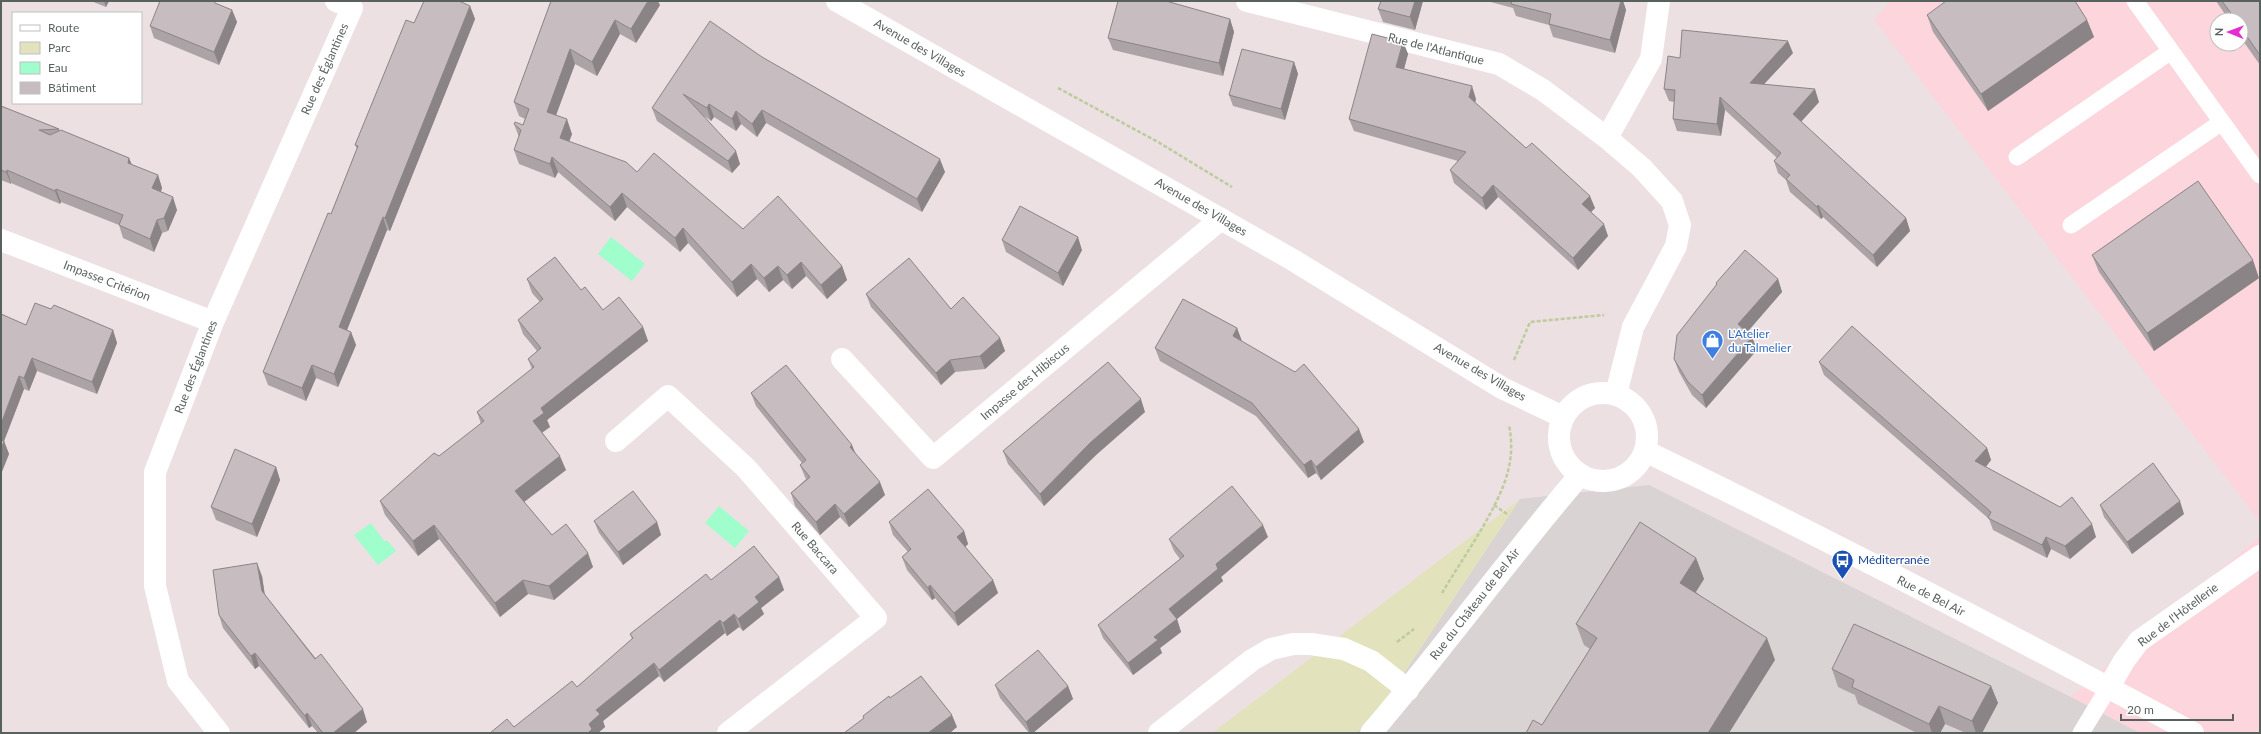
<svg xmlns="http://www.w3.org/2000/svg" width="2261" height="734" viewBox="0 0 2261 734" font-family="Lato,sans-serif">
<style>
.commercial{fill:#fdd5dd;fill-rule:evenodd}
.industrial{fill:#dad3d4}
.green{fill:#e2e3bd}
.water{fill:#a0fdcc}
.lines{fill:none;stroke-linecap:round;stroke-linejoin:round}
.path{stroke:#bccc9c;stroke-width:2.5;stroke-dasharray:4 2;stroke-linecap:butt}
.service{stroke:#fff;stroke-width:17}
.minor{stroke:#fff;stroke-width:22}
.tertiary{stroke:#fff;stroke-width:22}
.wall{fill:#aba3a5}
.shaded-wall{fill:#8b8486}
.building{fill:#c7bdc0;stroke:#8b8486}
.labels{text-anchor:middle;stroke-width:3;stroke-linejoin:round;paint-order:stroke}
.street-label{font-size:12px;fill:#59615e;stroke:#fff}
.shop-label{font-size:12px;fill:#366cbe;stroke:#fff;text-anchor:start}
.transit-label{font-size:12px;fill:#164399;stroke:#fff;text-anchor:start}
</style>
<rect width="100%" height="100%" fill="#ece0e3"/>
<path class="commercial" d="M1890 1H2260V522L1874 20ZM2217 20H2241V44H2217Z
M2260 536V733H2140L2071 697Z"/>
<path class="industrial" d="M1649 485 2071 697 2140 733H1356L1390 694 1520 499Z"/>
<path class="green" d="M1520 499 1390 694 1356 733H1212Z"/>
<path class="water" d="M611 237 645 264 632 281 598 254Z
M719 506 749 531 735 548 705 523Z
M371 523 385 542 387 540 396 551 378 565 354 535Z"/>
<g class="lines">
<path class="path" d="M1058 88 1158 142 1232 187
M1514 360 1530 322 1604 315
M1494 505 1507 514
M1442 593C1462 559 1499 508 1508 471 1512 456 1512 441 1509 425
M1397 642 1414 629"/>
<path class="service" d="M2135 1 2260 175
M2017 157 2171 51
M2071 225 2222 122
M2081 733 2109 687"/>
<path class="minor" d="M1247 1 1499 64 1543 90 1607 138 1642 168 1672 201 1680 225 1676 246 1633 327 1616 394
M1607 138 1651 59 1659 1
M1 240 213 322
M842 359 933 458 1221 219
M616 441 668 396 746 468 876 618 728 733
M2109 687 2124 661 2139 641 2260 556
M219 733 178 681 155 586V472L213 322 352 8 336 1
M1159 733 1252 660 1271 649 1293 644H1311L1344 649 1371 661 1408 690
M1371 733C1443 649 1508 559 1580 475"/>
<path class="tertiary" d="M837 1 1293 260 1502 388 1563 417
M1559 437a44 44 0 1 1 88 0a44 44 0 1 1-88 0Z
M1645 451C1830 540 2013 636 2193 733"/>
</g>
<path class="wall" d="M91 1H109L106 7Z
M551 1 660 5 636 43 620 34 597 76 575 64 556 115 572 134 569 142 637 172 743 229 842 266 847 280 827 299 806 276 792 289 783 280 769 292 757 279 737 297 688 243 680 252 627 207 615 221 558 172 555 178 519 164 514 150 519 137 514 124 523 125 525 119 519 116 514 102Z
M1423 1 1415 30 1383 22 1378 9Z
M1487 1H1623L1626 10 1615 53 1553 37 1549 25 1516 16 1513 8Z
M2216 1H2260V65L2241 38V20H2229Z
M215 3 232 10 237 22 219 65 154 38 150 26Z
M470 6 475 19 390 231 387 230 347 330 351 332 356 345 338 387 316 378 306 401 268 385 263 372 331 214 357 149 355 145 414 23Z
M1927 15 2087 20 2094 37 1988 111 1933 32Z
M1230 19 1234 32 1223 76 1113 50 1108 38Z
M1403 42 1408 54 1404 69 1476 99 1475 103 1595 208 1591 212 1608 236 1578 270 1498 197 1486 210 1454 183 1450 170 1458 161 1354 131 1349 119Z
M1793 53 1764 84 1819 102 1801 122 1906 218 1910 231 1877 267 1823 217 1821 219 1790 192 1786 180 1778 173 1774 161 1777 158 1725 110 1721 136 1677 131 1673 119 1674 102 1669 101 1664 89 1680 58Z
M762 57 945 172 922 212 766 123 757 137 741 124 736 131 714 117 711 121 704 116 740 164 732 173 657 121 652 108Z
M1294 62 1298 74 1285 120 1233 106 1229 95Z
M1 106 59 129 60 131 129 158 132 165 158 175 162 188 161 192 177 210 168 231 162 233 154 252 123 238 119 225 61 202 60 204 11 183V184L1 180Z
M1002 240 1082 250 1063 286 1006 252Z
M2092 255 2259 278 2154 351 2099 272Z
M527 279 581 290 603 310 643 327 648 341 547 420 550 427 542 433 566 470 524 502 552 535 593 567 554 600 528 594 500 617 439 539 418 556 385 515 380 501 481 424 477 412 532 369 528 359 537 351 523 334 518 320 540 302 532 293Z
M1778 279 1782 292 1747 332 1752 337 1757 350 1706 408 1692 395 1679 372 1674 359 1716 285V283Z
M866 294 951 309 1000 338 1005 351 985 369 955 372 941 385 871 307Z
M51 309 113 330 117 343 97 394 37 371 29 391 24 389 4 441 9 454 1 474V314L26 325Z
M1237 328 1241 341 1364 442 1321 480 1316 473 1308 478 1256 416 1160 361 1155 348Z
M1819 362 1987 448 1991 460 1986 467 2096 537 2070 559 2051 549 2047 558 1993 530 1989 519 1824 375Z
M751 393 855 454 885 495 849 527 840 517 820 535 795 506 791 493 806 479 805 477 800 465 802 463 756 406Z
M1145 412 1096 455 1044 506 1008 464 1003 451Z
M276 467 280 480 257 537 216 520 211 507Z
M2100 505 2184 514 2132 554 2104 517Z
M594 521 657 522 661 535 623 565 599 533Z
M889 522 964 531 968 544 965 547 993 580 998 593 958 626 935 598 932 600 907 570 902 557 908 552 893 535Z
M1268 537 1221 577 1223 581 1177 619 1181 632 1160 648 1162 653 1133 675 1103 638 1098 625 1180 559 1174 551 1169 539Z
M1696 558 1704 579 1696 592 1775 660 1542 725 1590 649 1584 645 1576 624Z
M262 576 265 595 367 722 354 733H318L312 726 309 728 259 666 255 669 223 628 219 615Z
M779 577 784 590 761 608 764 614 743 631 739 627 727 636 725 633 664 682 659 676 603 721 605 727 598 733H490L514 727 577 687 632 639 630 634 711 580Z
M1832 669 1991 686 1998 703 1982 733H1966L1945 724 1940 733H1917L1858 704 1855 695 1838 687Z
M995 685 1068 686 1073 699 1033 733H1029L1000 698Z"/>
<path class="shaded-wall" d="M104 1H109L106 7Z
M648 1H658L660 5 636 43 631 29Z
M1415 1H1423L1415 30 1410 17Z
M1621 1H1623L1626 10 1615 53 1610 40Z
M470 6 475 19 390 231 385 218Z
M232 10 237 22 219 65 214 52Z
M1230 19 1234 32 1223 76 1219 63Z
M615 20 620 34 597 76 592 62Z
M2087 20 2094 37 1988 111 1981 94Z
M1788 41 1793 53 1754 95 1750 83Z
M1403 42 1408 54 1401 80 1396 67Z
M570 49 575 64 552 126 547 112Z
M1294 62 1298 74 1285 120 1281 109Z
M1472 86 1476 99 1473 110 1469 97Z
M1815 89 1819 102 1797 126 1793 114Z
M1720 97 1725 110 1721 136 1717 124Z
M709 104 714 117 711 121 707 108Z
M762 110 766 123 757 137 752 124Z
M736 111 741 124 736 131 732 119Z
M567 119 572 134 565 152 560 138Z
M736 151 740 164 732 173 728 161Z
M552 157 558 172 555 178 550 164Z
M129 158 134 171 128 163Z
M940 159 945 172 922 212 917 199Z
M7 170 11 183V184L6 172Z
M158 175 162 188 157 201 152 188Z
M1493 185 1498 197 1486 210 1482 198Z
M56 189 61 202 60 204 55 191Z
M622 193 627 207 615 221 610 207Z
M1590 196 1595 208 1586 217 1582 204Z
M173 197 177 210 168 231 164 218Z
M1818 205 1823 217 1821 219 1817 207Z
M383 217 387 230 343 340 339 327Z
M1906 218 1910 231 1877 267 1873 255Z
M157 220 162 233 154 252 150 239Z
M1604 224 1608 236 1578 270 1573 258Z
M683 228 688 243 680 252 675 238Z
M1078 237 1082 250 1063 286 1058 273Z
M2253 260 2259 278 2154 351 2147 333Z
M801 262 806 276 792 289 787 275Z
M751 264 757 279 737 297 732 282Z
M778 266 783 280 769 292 764 278Z
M842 266 847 280 827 299 821 285Z
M1778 279 1782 292 1743 337 1738 324Z
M643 327 648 341 547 420 550 427 538 435 533 421 541 408Z
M1237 328 1242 341 1233 336Z
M113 330 117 343 97 394 92 382Z
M351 332 356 345 338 387 334 374Z
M1752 337 1757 350 1706 408 1702 395Z
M1000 338 1005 351 985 369 980 356Z
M32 358 37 371 29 391 24 378Z
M950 360 955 372 941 385 936 373Z
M312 365 316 378 306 401 302 388Z
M19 376 24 389 1 449V424Z
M1141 399 1145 412 1096 455 1044 506 1040 494 1091 442Z
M1359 429 1364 442 1321 480 1316 467Z
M4 441 9 454 1 474V450Z
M852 445 857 457 850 447Z
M1987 448 1991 460 1980 474 1975 461Z
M560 456 566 470 520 505 515 491Z
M1311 460 1316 473 1308 478 1304 465Z
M276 467 280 480 257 537 252 524Z
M880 482 885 495 849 527 844 514Z
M2180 501 2184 514 2132 554 2127 542Z
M835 504 840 517 820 535 816 522Z
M657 522 661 535 623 565 618 552Z
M2092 524 2096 537 2070 559 2065 546Z
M434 525 439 539 418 556 413 541Z
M1263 525 1268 537 1221 577 1223 581 1177 619 1181 632 1160 648 1162 653 1133 675 1128 663 1154 637 1169 609 1216 564Z
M964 531 968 544 962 550 957 537Z
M2046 537 2051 549 2047 558 2042 545Z
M588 553 593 567 554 600 549 586Z
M1696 558 1704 579 1688 604 1680 583Z
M257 563 262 576 266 604 262 591Z
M779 577 784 590 761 608 764 614 743 631 738 619 755 597Z
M523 580 528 594 500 617 495 603Z
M993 580 998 593 958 626 954 613Z
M930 585 935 598 932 600 928 588Z
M734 614 739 627 727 636 723 623Z
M720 620 725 633 664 682 659 670Z
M1767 638 1775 660 1729 733H1708Z
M255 653 259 666 255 669 251 656Z
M654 663 659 676 603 721 605 727 598 733H588L589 724 596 710Z
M1068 686 1073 699 1033 733H1030L1026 722Z
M1991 686 1998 703 1982 733H1976L1972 721Z
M1939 706 1945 724 1940 733H1932L1929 724Z
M363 709 367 722 354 733H333Z
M307 713 312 726 309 728 305 716Z
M952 715 957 727 950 733H928Z"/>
<path class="building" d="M160 1H214L215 3 232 10 214 52 150 26Z
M424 1H459L470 6 385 218 383 217 339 327 351 332 334 374 312 365 302 388 263 372 328 213 331 214 358 146 355 145 406 20 414 23Z
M551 1H648L631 29 615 20 592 62 570 49 547 112 567 119 560 138 626 162 637 172 654 153 743 229 778 196 842 266 821 285 801 262 787 275 778 266 764 278 751 264 732 282 683 228 675 238 622 193 610 207 552 157 550 164 514 150 521 130 514 124 515 122 523 125 529 109 514 102Z
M1118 1H1166L1230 19 1219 63 1108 38Z
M1381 1H1415L1410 17 1378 9Z
M1512 1H1621L1610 40 1549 24 1551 14 1511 4Z
M1946 1H2075L2087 20 1981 94 1927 15Z
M2222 1H2260V55L2241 28V20H2236Z
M710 21 762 57 940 159 917 199 762 110 752 124 736 111 732 119 709 104 707 108 683 94 736 151 728 161 652 108Z
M1682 30 1788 41 1750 83 1815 89 1793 114 1906 218 1873 255 1818 205 1817 207 1786 179 1790 175 1774 161 1781 153 1720 97 1717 124 1673 119 1675 90 1664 89 1666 73 1668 56 1680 58Z
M1372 34 1403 42 1396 67 1472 86 1469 97 1526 148 1532 143 1590 196 1582 204 1604 224 1573 258 1493 185 1482 198 1450 170 1466 152 1349 119Z
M1242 49 1294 62 1281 109 1229 95Z
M1 106 59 129 39 130 50 135 61 130 129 158 128 163 158 175 152 188 173 197 164 218 157 220 150 239 119 225 123 215 56 189 55 191 7 170 6 172 1 170Z
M2198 181 2253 260 2147 333 2092 255Z
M1020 206 1078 237 1058 273 1002 240Z
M1745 250 1778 279 1738 324 1752 337 1702 395 1688 382 1674 359 1677 335 1717 284 1716 283Z
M555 257 581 290 585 287 603 310 619 297 643 327 541 408 544 413 533 421 560 456 515 491 552 535 566 524 588 553 549 586 523 580 495 603 434 525 413 541 380 501 434 453 439 456 484 421 477 412 534 367 528 359 541 348 518 320 543 299 527 279Z
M909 258 951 309 963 297 1000 338 980 356 950 360 936 373 866 294Z
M1183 299 1237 328 1233 336 1295 372 1304 364 1359 429 1316 467 1311 460 1304 465 1252 403 1155 348Z
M35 303 51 309 54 305 113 330 92 382 32 358 24 378 19 376 1 424V314L26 325Z
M1852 326 1987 448 1975 461 2060 507 2072 497 2092 524 2065 546 2046 537 2042 545 1988 518 1991 512 1819 362Z
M1108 362 1141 399 1091 442 1040 494 1003 451Z
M786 365 852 445 850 447 880 482 844 514 835 504 816 522 791 493 810 477 800 465 806 460 751 393Z
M1 440 4 441 1 450Z
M235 449 276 467 252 524 211 507Z
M2153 463 2180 501 2127 542 2100 505Z
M1232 486 1263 525 1216 564 1218 569 1169 609 1177 619 1154 637 1158 640 1128 663 1098 625 1184 556 1169 539Z
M928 489 964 531 957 537 993 580 954 613 930 585 928 588 902 557 911 549 889 522Z
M633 491 657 522 618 552 594 521Z
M1640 522 1696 558 1680 583 1767 638 1708 733H1525H1526L1533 720 1542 725 1597 638 1576 624Z
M754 546 779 577 755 597 759 602 738 619 734 614 723 623 720 620 659 670 654 663 596 710 600 714 589 724 592 729 588 733H490L507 719 514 727 572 681 577 687 633 638 630 634 706 574 711 580Z
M257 563 262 591 315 659 321 654 363 709 333 733H323L307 713 305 716 255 653 251 656 219 615 213 570Z
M1854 624 1991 686 1972 721 1939 706 1929 724 1852 687 1854 680 1832 669Z
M1038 650 1068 686 1026 722 995 685Z
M921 676 952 715 928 733H844L864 718 863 716 889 696 890 698Z"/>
<defs>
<symbol id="shop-pin" viewBox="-11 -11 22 30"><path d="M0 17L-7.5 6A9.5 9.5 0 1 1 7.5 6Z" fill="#3f7fe0" stroke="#fff"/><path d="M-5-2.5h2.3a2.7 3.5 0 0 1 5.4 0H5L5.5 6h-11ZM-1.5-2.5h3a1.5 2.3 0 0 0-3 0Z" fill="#fff"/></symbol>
<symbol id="bus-pin" viewBox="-11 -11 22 30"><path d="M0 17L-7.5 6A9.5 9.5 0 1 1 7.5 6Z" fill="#1a4fb4" stroke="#fff"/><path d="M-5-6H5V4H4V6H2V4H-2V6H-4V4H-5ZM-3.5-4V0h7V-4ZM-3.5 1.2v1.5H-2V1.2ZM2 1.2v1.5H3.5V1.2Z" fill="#fff"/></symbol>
</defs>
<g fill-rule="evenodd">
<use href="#shop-pin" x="1700" y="328" width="25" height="34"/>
<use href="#bus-pin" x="1830" y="548" width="25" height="34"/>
</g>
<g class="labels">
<g class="street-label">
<text transform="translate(920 48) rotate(30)" y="4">Avenue des Villages</text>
<text transform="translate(1436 49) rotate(14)" y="4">Rue de l'Atlantique</text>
<text transform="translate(325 69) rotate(-66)" y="4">Rue des Églantines</text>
<text transform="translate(1201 207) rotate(30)" y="4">Avenue des Villages</text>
<text transform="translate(107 281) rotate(21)" y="4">Impasse Critérion</text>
<text transform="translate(196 367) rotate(-69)" y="4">Rue des Églantines</text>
<text transform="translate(1480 372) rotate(30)" y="4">Avenue des Villages</text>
<text transform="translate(1025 382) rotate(-40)" y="4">Impasse des Hibiscus</text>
<text transform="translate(815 548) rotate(49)" y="4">Rue Baccara</text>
<text transform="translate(1931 596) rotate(27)" y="4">Rue de Bel Air</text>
<text transform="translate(1475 604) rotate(-52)" y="4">Rue du Château de Bel Air</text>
<text transform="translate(2178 615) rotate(-37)" y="4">Rue de l'Hôtellerie</text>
</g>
<g class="shop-label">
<text x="1728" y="338">L'Atelier<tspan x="1728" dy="14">du Talmelier</tspan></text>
</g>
<g class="transit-label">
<text x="1858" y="564">Méditerranée</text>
</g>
</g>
<rect width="2261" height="734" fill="none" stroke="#59615e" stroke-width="4"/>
<rect x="12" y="12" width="130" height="92" fill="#ffffff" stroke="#bdc0bf"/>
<rect x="20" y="25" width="20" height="6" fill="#ffffff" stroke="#bdc0bf"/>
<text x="48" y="32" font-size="12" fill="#59615e">Route</text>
<rect x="20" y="42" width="20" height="12" fill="#e2e3bd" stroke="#bdc0bf"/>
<text x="48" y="52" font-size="12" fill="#59615e">Parc</text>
<rect x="20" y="62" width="20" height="12" fill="#a0fdcc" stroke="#bdc0bf"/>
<text x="48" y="72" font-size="12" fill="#59615e">Eau</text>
<rect x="20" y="82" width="20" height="12" fill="#c7bdc0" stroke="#bdc0bf"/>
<text x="48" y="92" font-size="12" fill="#59615e">Bâtiment</text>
<g transform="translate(2229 32) rotate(271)"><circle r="19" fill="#ffffff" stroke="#bdc0bf"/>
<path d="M0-3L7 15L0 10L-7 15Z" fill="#e42ecf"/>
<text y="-6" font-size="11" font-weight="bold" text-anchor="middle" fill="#59615e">N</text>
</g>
<path d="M2121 714v6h112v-6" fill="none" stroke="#59615e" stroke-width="2"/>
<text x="2127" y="714" font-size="12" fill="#59615e" stroke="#ffffff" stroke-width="3" paint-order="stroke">20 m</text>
</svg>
